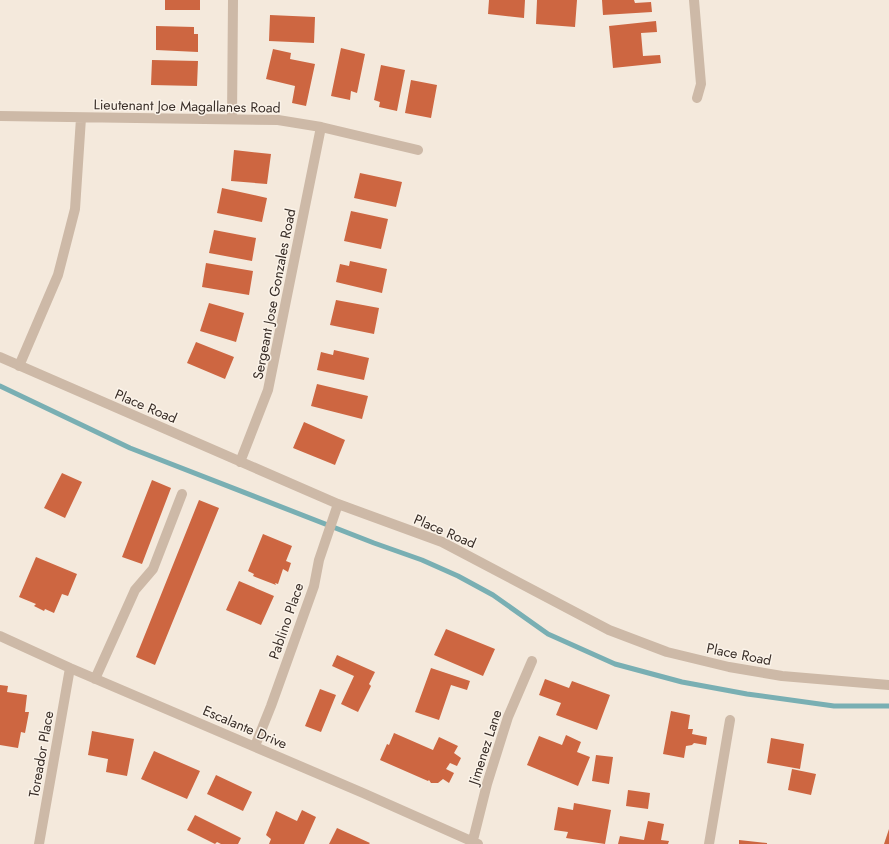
<svg xmlns="http://www.w3.org/2000/svg" width="889" height="844" viewBox="0 0 889 844" font-family="Jost,sans-serif">
<style>
.lines{fill:none;stroke-linecap:round;stroke-linejoin:round}
.stream{stroke:#79afb3;stroke-width:5}
.building{fill:#cd6641}
.minor{stroke:#cdb9a7;stroke-width:10}
.labels{text-anchor:middle;stroke-width:3;stroke-linejoin:round;paint-order:stroke}
.street-label{font-size:14px;fill:#392e28;stroke:#fbf3e9}
</style>
<rect width="100%" height="100%" fill="#f4e9dc"/>
<g class="lines">
<path class="stream" d="M0 386 130 448 374 543 422 560 458 576 493 595 548 634 615 664 682 682 747 694 834 706H889"/>
</g>
<path class="building" d="M165 0H200V10H165Z
M489 0H525L524 18 488 14Z
M537 0H577L575 27 536 24Z
M602 0H634L635 3 651 2 652 12 603 15Z
M270 15 315 17 314 43 269 41Z
M656 21 657 32 641 33 643 56 660 55 661 63 613 68 609 26Z
M156 26 194 27V34H198V52L156 50Z
M341 48 365 54 357 93 351 91 350 100 331 96Z
M273 49 291 53 290 59 315 64 306 106 292 103 295 86 266 79Z
M152 60 198 61 197 86 151 85Z
M381 65 405 70 397 111 379 107 380 102 374 100Z
M411 80 437 85 431 118 405 113Z
M234 150 271 154 267 184 231 181Z
M360 173 402 182 396 207 354 198Z
M222 188 267 198 262 222 217 213Z
M351 211 388 219 381 249 344 241Z
M214 230 256 238 252 261 209 253Z
M350 261 387 269 382 293 336 282 340 264 349 266Z
M206 263 253 271 249 295 202 287Z
M336 300 379 308 374 334 330 325Z
M209 303 244 313 236 342 200 331Z
M196 342 234 357 225 379 187 363Z
M334 350 369 358 364 380 317 370 321 352 333 355Z
M317 384 368 396 362 419 311 406Z
M304 422 345 440 335 465 293 448Z
M62 473 82 482 65 518 44 508Z
M152 480 171 488 142 564 122 557Z
M199 500 219 508 155 665 136 657Z
M263 534 292 546 286 561 291 563 288 572 283 569 278 584 275 583 276 585 253 576 254 574 248 571Z
M36 557 77 574 68 596 62 594 54 613 45 609 44 611 34 606 36 604 19 597Z
M239 581 274 596 261 625 226 610Z
M446 629 495 649 483 676 434 655Z
M337 655 375 672 369 684 371 686 358 712 341 704 354 676 332 666Z
M431 668 470 681 467 690 451 685 439 720 415 712Z
M545 679 569 688 572 681 610 695 597 730 556 715 561 703 539 695Z
M0 685 8 686 7 692 27 695 25 712H29L25 733 21 732 18 748 0 745Z
M320 689 336 695 321 732 305 726Z
M671 711 690 715 688 729H693L692 734 707 737 706 745 694 743 692 745 686 746 684 758 663 754Z
M92 731 134 739 127 776 106 772 108 759 88 755Z
M394 733 433 750 439 737 458 746 454 753 461 758 457 766 450 763 446 769 454 773 449 783 443 779 438 783H431L429 780 428 781 380 760 387 744 389 745Z
M566 735 581 742 577 752 590 757 578 786 527 765 539 736 562 745Z
M771 738 804 744 800 769 767 763Z
M154 751 200 771 187 799 141 779Z
M596 755 613 757 609 784 592 781Z
M792 769 816 774 811 795 788 790Z
M216 775 252 792 243 811 207 794Z
M628 790 650 793 648 809 626 806Z
M574 803 611 810 605 844 566 838 568 832 554 830 558 807 573 810Z
M302 810 316 817 304 844H269L271 839 266 835 276 811 297 821Z
M195 815 241 838 238 844H221L217 842 215 844 187 830Z
M648 821 664 824 661 840 669 841 668 844H618L620 836 644 840Z
M337 828 370 843 369 844H329Z
M889 829V844H884Z
M739 840 767 843V844H739Z"/>
<g class="lines">
<path class="minor" d="M694 0 701 84 697 98
M0 116 278 120 321 127 418 150
M232 119 233 0
M0 357 338 504 442 542 609 630 667 652 729 667 782 676 889 685
M19 366 58 275 75 209 81 118
M240 462 268 390 321 127
M0 636 70 668 363 793 478 844
M95 679 135 590 153 569 182 494
M255 746 271 706 314 586 319 560 338 504
M39 844 70 668
M472 844 487 784 508 717 532 661
M709 844 730 720"/>
</g>
<g class="labels">
<g class="street-label">
<text transform="translate(187 106) rotate(1)" y="5">Lieutenant Joe Magallanes Road</text>
<text transform="translate(274 294) rotate(-79)" y="5">Sergeant Jose Gonzales Road</text>
<text transform="translate(146 406) rotate(23)" y="5">Place Road</text>
<text transform="translate(445 531) rotate(23)" y="5">Place Road</text>
<text transform="translate(286 621) rotate(-71)" y="5">Pablino Place</text>
<text transform="translate(739 654) rotate(11)" y="5">Place Road</text>
<text transform="translate(245 727) rotate(23)" y="5">Escalante Drive</text>
<text transform="translate(485 747) rotate(-72)" y="5">Jimenez Lane</text>
<text transform="translate(41 754) rotate(-80)" y="5">Toreador Place</text>
</g>
</g>
</svg>
